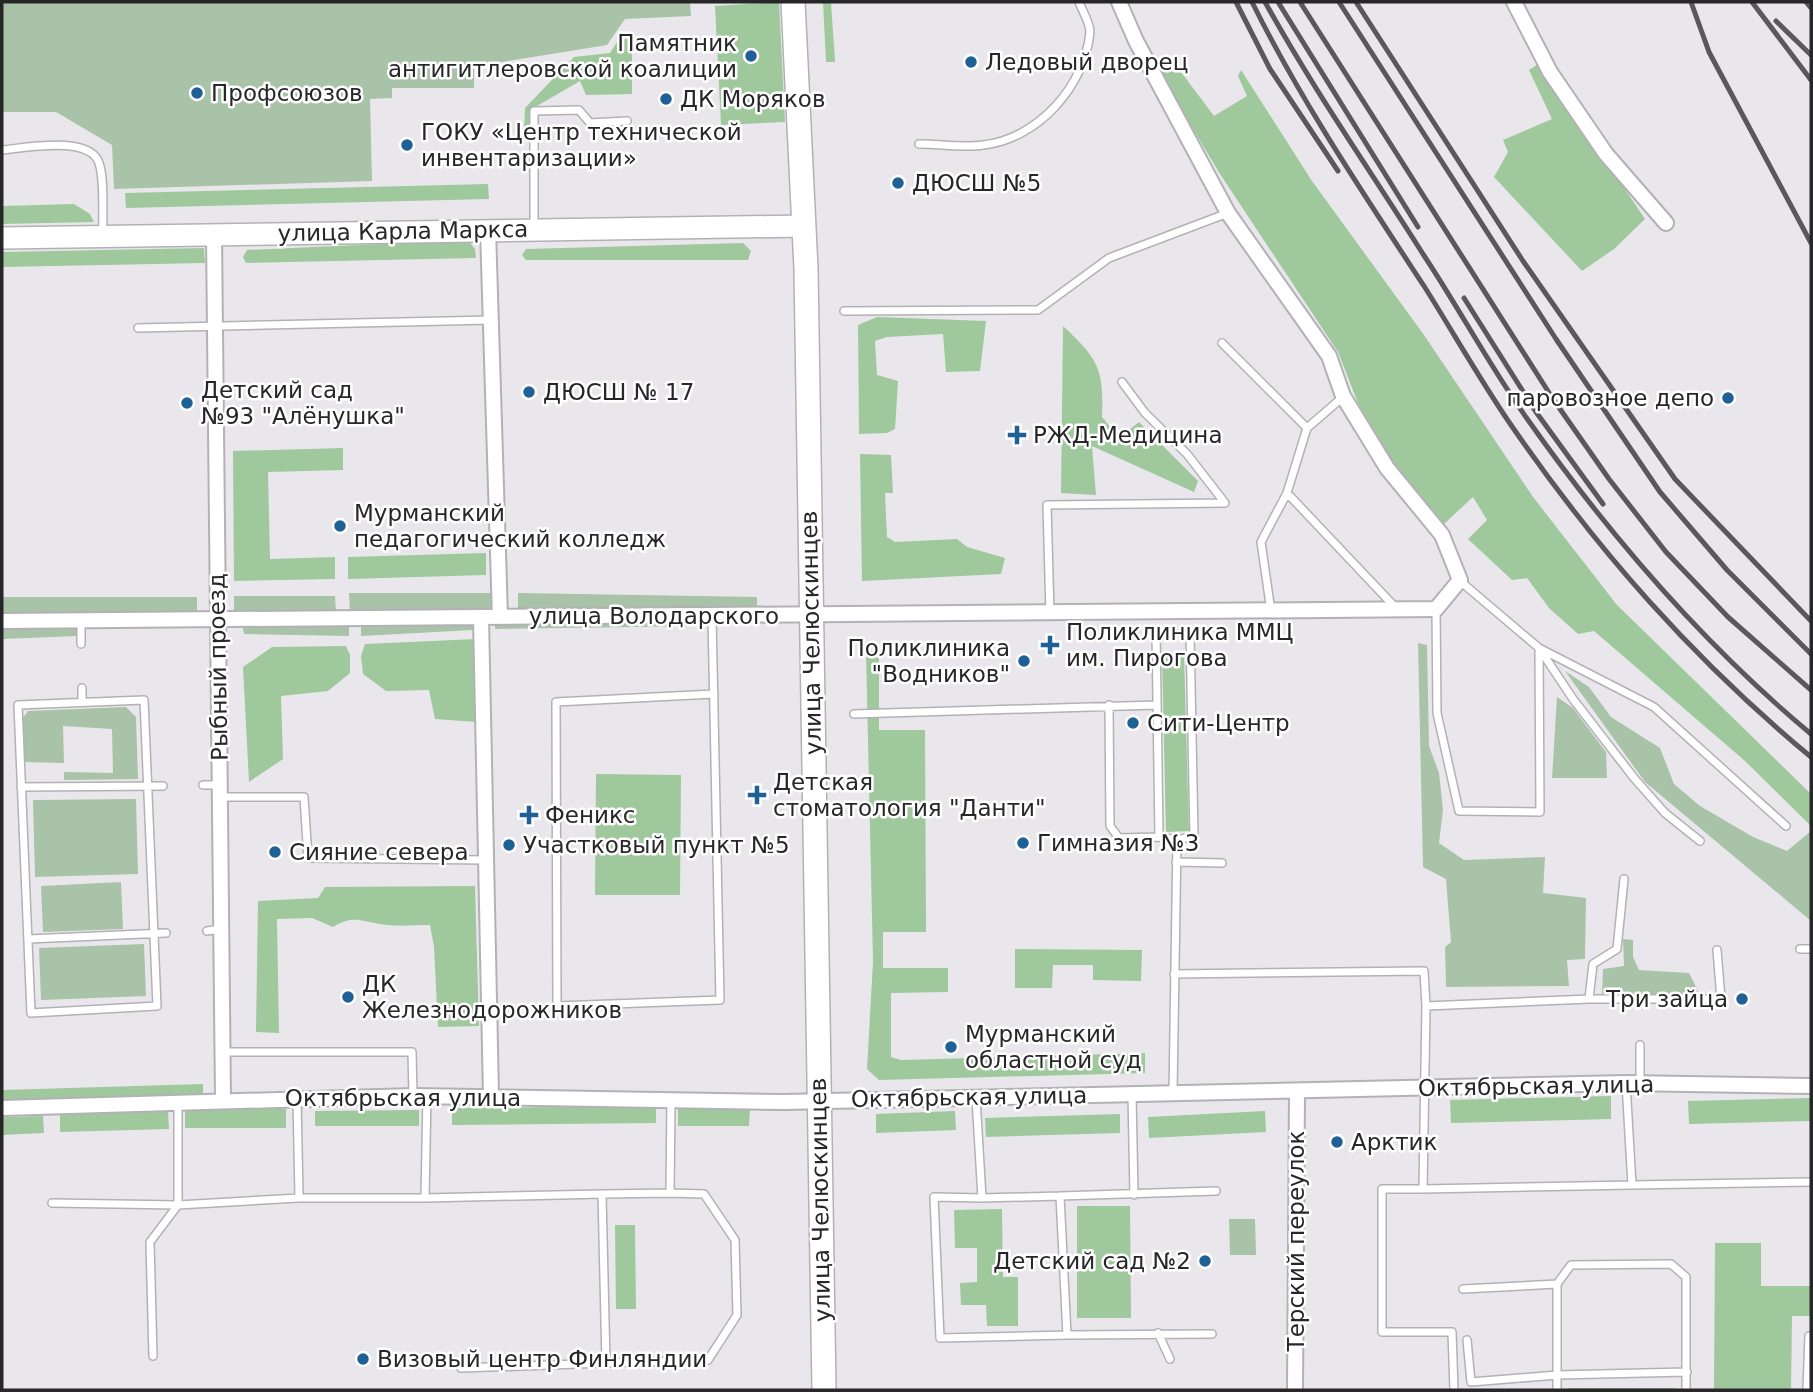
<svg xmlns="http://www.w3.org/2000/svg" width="1813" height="1392" viewBox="0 0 1813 1392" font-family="'DejaVu Sans',sans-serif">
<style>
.green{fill:#a8c3a7}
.forest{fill:#9fc89d}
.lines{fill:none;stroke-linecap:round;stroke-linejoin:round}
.lane-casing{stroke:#b3b1b6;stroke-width:10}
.street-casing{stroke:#b3b1b6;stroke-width:18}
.secondary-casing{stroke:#b3b1b6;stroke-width:24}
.primary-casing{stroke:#b3b1b6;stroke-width:26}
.lane{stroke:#fff;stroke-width:7}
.street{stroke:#fff;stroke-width:14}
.secondary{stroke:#fff;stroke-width:21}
.primary{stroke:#fff;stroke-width:23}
.rail{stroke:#5a585b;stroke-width:5}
.poi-dot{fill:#1f6196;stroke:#fff;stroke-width:2.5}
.labels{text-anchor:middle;stroke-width:5;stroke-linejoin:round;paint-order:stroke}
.poi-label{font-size:23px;fill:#272628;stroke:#fff;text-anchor:start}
.street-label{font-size:23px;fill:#272628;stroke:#fff}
</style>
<rect width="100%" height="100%" fill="#e9e7ec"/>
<path class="green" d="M2 2H690L691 16 625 19 607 45 496 63H474V88H392V98L370 99 372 181 114 189 112 145 56 112H2Z
M349 593H492V609L350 613Z
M518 593 757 597V611L518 609Z
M234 596H335L336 613 234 611Z
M2 597H197V615H2Z
M474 619 473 630 361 636V622Z
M495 620 702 621V626L495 629Z
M242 623 349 624V636L244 634Z
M76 626 77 636 2 639V629Z
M1418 643 1427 645 1429 746 1439 773 1443 810 1439 843 1464 860 1545 857 1543 893 1586 898 1585 959 1567 960 1569 986 1446 987 1445 947 1451 942 1446 879 1423 867Z
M1565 671 1589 687 1611 717 1660 748 1674 784 1700 806 1753 837 1787 851 1811 831V921L1645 782Z
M1557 697 1573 708 1606 752 1607 778H1552Z
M126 707 136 717 138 779 64 780V772L113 773 112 729 63 726 64 763 23 762 22 719 28 711Z
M136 799 138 874 35 877 33 800Z
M121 882 123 929 43 932 41 886Z
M1623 939 1633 940V957L1639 970 1689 973 1700 995H1602L1603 969 1624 966Z
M144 944 146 996 41 1000 39 948Z
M1229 1219H1255L1256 1255H1230Z"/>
<path class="forest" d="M779 2 785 122 721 125 715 6Z
M823 2H831L835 62H826Z
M622 34H632V94L586 95 580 81 530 110 529 131H524L525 108 574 57 610 53Z
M1172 60 1214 116 1247 96 1238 76 1241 70 1312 181 1424 335 1533 497 1617 605 1811 794V826L1745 761 1594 631 1578 634 1549 608 1527 578 1512 580 1468 539 1487 520 1473 497 1444 524 1393 463 1358 403 1338 352 1220 174 1157 69Z
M1540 63 1645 219 1614 249 1582 271 1494 177 1508 152 1503 140 1552 119 1529 70Z
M488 184 489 199 126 208 125 193Z
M74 204 90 214 94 222 2 224V206Z
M468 240 475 249 476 258 246 263 243 257 247 250Z
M743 243 751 251 748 260H526L522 255 526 249Z
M204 248 205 263 2 267V252Z
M877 317 986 321 980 371 946 372 943 334 887 337 875 341 877 375 898 381 895 429 887 433 859 434 858 325Z
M1063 326C1098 359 1104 368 1102 417L1119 438 1139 422 1198 481 1194 492 1092 446 1096 495 1061 493Z
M343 448V470L268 472 270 559 335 557V579L234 581 233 451Z
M860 454 891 455 893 493H885L887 537 895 542 957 539 967 547 1005 558 1001 574 862 581Z
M486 553V575L348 579V557Z
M476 639 477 722 435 719 429 690 386 691 363 674 361 656 365 644Z
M346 646 350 655V673L328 691 281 696 283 759 249 782 243 667 272 647Z
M866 651H879V730H925L926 932H883V968H948V992L891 993V1057L901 1060 1145 1053V1073L879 1080 867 1069 873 962Z
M1162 654H1184L1189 831 1166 832Z
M596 774 681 775 680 895H595Z
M475 886 479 1026 438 1027 434 947 430 925C414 925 396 927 380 924 360 921 353 915 333 927L312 918 277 919 279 1033 256 1032 258 901 318 898 325 887Z
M1015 949 1142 950 1141 981 1093 980V965H1053L1052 988H1015Z
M203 1084V1095L2 1100V1090Z
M1611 1096V1119L1451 1123 1450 1100Z
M1811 1098V1121L1689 1124 1688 1101Z
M656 1106V1123L452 1125V1108Z
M185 1109H286V1128H185Z
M678 1109H750L749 1126H678Z
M419 1110V1126H315V1111Z
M168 1111 169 1129 60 1132V1113Z
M955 1111 956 1130 876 1133V1114Z
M1265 1111 1266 1132 1149 1138 1148 1117Z
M1120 1114V1133L986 1137 985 1118Z
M43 1116 44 1133 2 1135V1117Z
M1077 1206H1130L1131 1318H1077Z
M1002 1209 1003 1277H1018V1326H987L986 1305H961L960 1283 977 1282V1248H955L954 1210Z
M615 1225H635L636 1309H616Z
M1715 1243H1761V1286H1811V1316H1792L1791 1390H1714Z
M1568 1388H1675V1390H1568Z"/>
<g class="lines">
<defs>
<path id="lane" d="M919 144C940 144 963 148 983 145 1038 139 1085 86 1090 32 1090 23 1082 10 1079 2
M2 150C25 148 90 135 99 163 105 180 102 216 103 235
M534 229V111L579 110 590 123 627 121
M844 311 1038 310 1109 258 1228 213
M138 328 491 320
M1222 343 1307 428 1287 493 1261 542 1271 611
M1307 428 1343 397
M1287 493 1395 607
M1460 581 1539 648 1573 699 1634 778 1665 813 1700 841
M1436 609 1437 713 1459 811 1540 812 1539 648 1654 707 1786 826
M1050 613 1047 505 1225 503 1187 454 1145 413 1122 382
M712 616 720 1000 557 1006 556 702 714 694
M81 621V644
M1156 631 1159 837 1177 840 1194 836 1190 633
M82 688V702
M144 700 157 1006 31 1013 18 705Z
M1109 705 1110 826 1119 838 1159 837
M854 714 1156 705
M203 785H220
M21 787 163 786
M220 797H304L308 858 486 860
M1176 862 1222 863
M207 931 221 929
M28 939 166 933
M1800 949H1811
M1174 974 1424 971 1426 1006
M1589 999 1593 964 1617 949 1624 879
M1640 1045V1083
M223 1052H412L413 1096
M1173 1093 1177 840
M1132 1094 1134 1195
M427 1096 425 1198 602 1194 606 1363 708 1360 737 1315 735 1240 704 1194 670 1193 671 1101
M297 1098 299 1198H425
M976 1098 982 1198 1060 1196 1067 1335 1212 1334
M1632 1185 1811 1182
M1423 1189 1632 1185 1626 1083
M602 1194 670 1193
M1060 1196 1216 1191
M982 1198 934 1197 940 1338 1067 1335
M52 1203 178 1205 299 1198
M1463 1289 1557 1284 1571 1265 1671 1264 1686 1277V1390
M1158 1333 1170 1359
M1467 1340 1471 1382 1557 1375 1687 1372
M153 1356 150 1242 178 1205V1102
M461 1368 606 1363
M1454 1390 1452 1332H1382V1189H1423L1426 1006 1589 999H1721L1717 950
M1557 1390V1284
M1807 1390 1809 1336H1811"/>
<path id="street" d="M1514 2 1550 72 1606 154 1666 223
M488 230 500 617
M214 235 223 1099
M481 618 491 1096
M2 621 1436 609 1460 580 1442 535 1387 468 1343 396 1329 356 1228 213 1136 41 1119 2
M2 1108 413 1096 784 1102 1626 1083 1811 1086
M1295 1390 1297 1091"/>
<path id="secondary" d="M2 238 804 226"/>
<path id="primary" d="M793 2 806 269 824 1390"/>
</defs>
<use href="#lane" class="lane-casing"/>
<use href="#street" class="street-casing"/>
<use href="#secondary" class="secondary-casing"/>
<use href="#primary" class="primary-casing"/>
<use href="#lane" class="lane"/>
<use href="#street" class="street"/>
<use href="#secondary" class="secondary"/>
<use href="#primary" class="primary"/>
<path class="rail" d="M1236 2 1270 69 1338 171
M1252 2C1301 101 1363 193 1424 286 1453 332 1480 380 1511 425 1598 551 1693 659 1811 757
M1265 2C1313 89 1370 170 1423 254 1459 308 1490 367 1528 420 1610 536 1702 643 1811 734
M1278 2 1418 227
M1300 2 1553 399 1609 479 1666 552 1728 617 1811 690
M1339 2 1556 339 1660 492 1727 570 1811 654
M1356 2 1523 261 1675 479 1811 621
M1691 2 1709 52 1811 243
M1752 2 1811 80
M1806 2 1811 8
M1776 21 1811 55
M1464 298 1536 412 1603 504"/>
</g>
<g class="poi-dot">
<circle cx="751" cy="56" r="7"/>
<circle cx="971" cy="62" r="7"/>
<circle cx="197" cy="93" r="7"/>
<circle cx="666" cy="99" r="7"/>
<circle cx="407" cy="145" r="7"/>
<circle cx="898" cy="183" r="7"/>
<circle cx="529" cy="392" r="7"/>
<circle cx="1728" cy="398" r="7"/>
<circle cx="187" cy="403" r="7"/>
<path d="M1013.5 424.5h7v7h7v7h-7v7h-7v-7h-7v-7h7z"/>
<circle cx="340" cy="526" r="7"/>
<path d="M1046.5 634.5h7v7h7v7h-7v7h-7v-7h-7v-7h7z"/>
<circle cx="1024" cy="661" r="7"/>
<circle cx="1133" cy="723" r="7"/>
<path d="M753.5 784.5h7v7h7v7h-7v7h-7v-7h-7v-7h7z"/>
<path d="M525.5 804.5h7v7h7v7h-7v7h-7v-7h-7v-7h7z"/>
<circle cx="1023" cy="843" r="7"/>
<circle cx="509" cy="845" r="7"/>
<circle cx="275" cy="852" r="7"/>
<circle cx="348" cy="997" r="7"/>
<circle cx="1742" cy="999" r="7"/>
<circle cx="951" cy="1047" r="7"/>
<circle cx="1337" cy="1142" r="7"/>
<circle cx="1205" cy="1261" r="7"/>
<circle cx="363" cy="1359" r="7"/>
</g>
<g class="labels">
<g class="poi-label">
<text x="737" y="51" text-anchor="end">Памятник<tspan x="737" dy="26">антигитлеровской коалиции</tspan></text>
<text x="985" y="70">Ледовый дворец</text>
<text x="211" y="101">Профсоюзов</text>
<text x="680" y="107">ДК Моряков</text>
<text x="421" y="140">ГОКУ «Центр технической<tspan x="421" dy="26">инвентаризации»</tspan></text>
<text x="912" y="191">ДЮСШ №5</text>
<text x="201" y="398">Детский сад<tspan x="201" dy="26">№93 "Алёнушка"</tspan></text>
<text x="543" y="400">ДЮСШ № 17</text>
<text x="1714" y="406" text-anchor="end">паровозное депо</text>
<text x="1033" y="443">РЖД-Медицина</text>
<text x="354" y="521">Мурманский<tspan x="354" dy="26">педагогический колледж</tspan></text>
<text x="1066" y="640">Поликлиника ММЦ<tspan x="1066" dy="26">им. Пирогова</tspan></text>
<text x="1010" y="656" text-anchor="end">Поликлиника<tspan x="1010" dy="26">"Водников"</tspan></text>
<text x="1147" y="731">Сити-Центр</text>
<text x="773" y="790">Детская<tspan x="773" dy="26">стоматология "Данти"</tspan></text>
<text x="545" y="823">Феникс</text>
<text x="1037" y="851">Гимназия №3</text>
<text x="523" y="853">Участковый пункт №5</text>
<text x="289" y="860">Сияние севера</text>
<text x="362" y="992">ДК<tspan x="362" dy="26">Железнодорожников</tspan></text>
<text x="1728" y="1007" text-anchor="end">Три зайца</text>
<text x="965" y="1042">Мурманский<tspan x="965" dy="26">областной суд</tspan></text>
<text x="1351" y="1150">Арктик</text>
<text x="1191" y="1269" text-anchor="end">Детский сад №2</text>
<text x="377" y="1367">Визовый центр Финляндии</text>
</g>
<g class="street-label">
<text transform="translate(403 231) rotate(-1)" y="8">улица Карла Маркса</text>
<text x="654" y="624">улица Володарского</text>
<text transform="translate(811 633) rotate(-91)" y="8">улица Челюскинцев</text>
<text transform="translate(218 667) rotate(-91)" y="8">Рыбный проезд</text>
<text transform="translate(1536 1086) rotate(-1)" y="8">Октябрьская улица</text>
<text transform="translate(969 1097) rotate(-1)" y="8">Октябрьская улица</text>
<text x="403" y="1106">Октябрьская улица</text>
<text transform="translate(820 1200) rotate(-91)" y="8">улица Челюскинцев</text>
<text transform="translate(1296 1241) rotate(-90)" y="8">Терский переулок</text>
</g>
</g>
<rect width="1813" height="1392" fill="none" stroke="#272628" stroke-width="7"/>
</svg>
